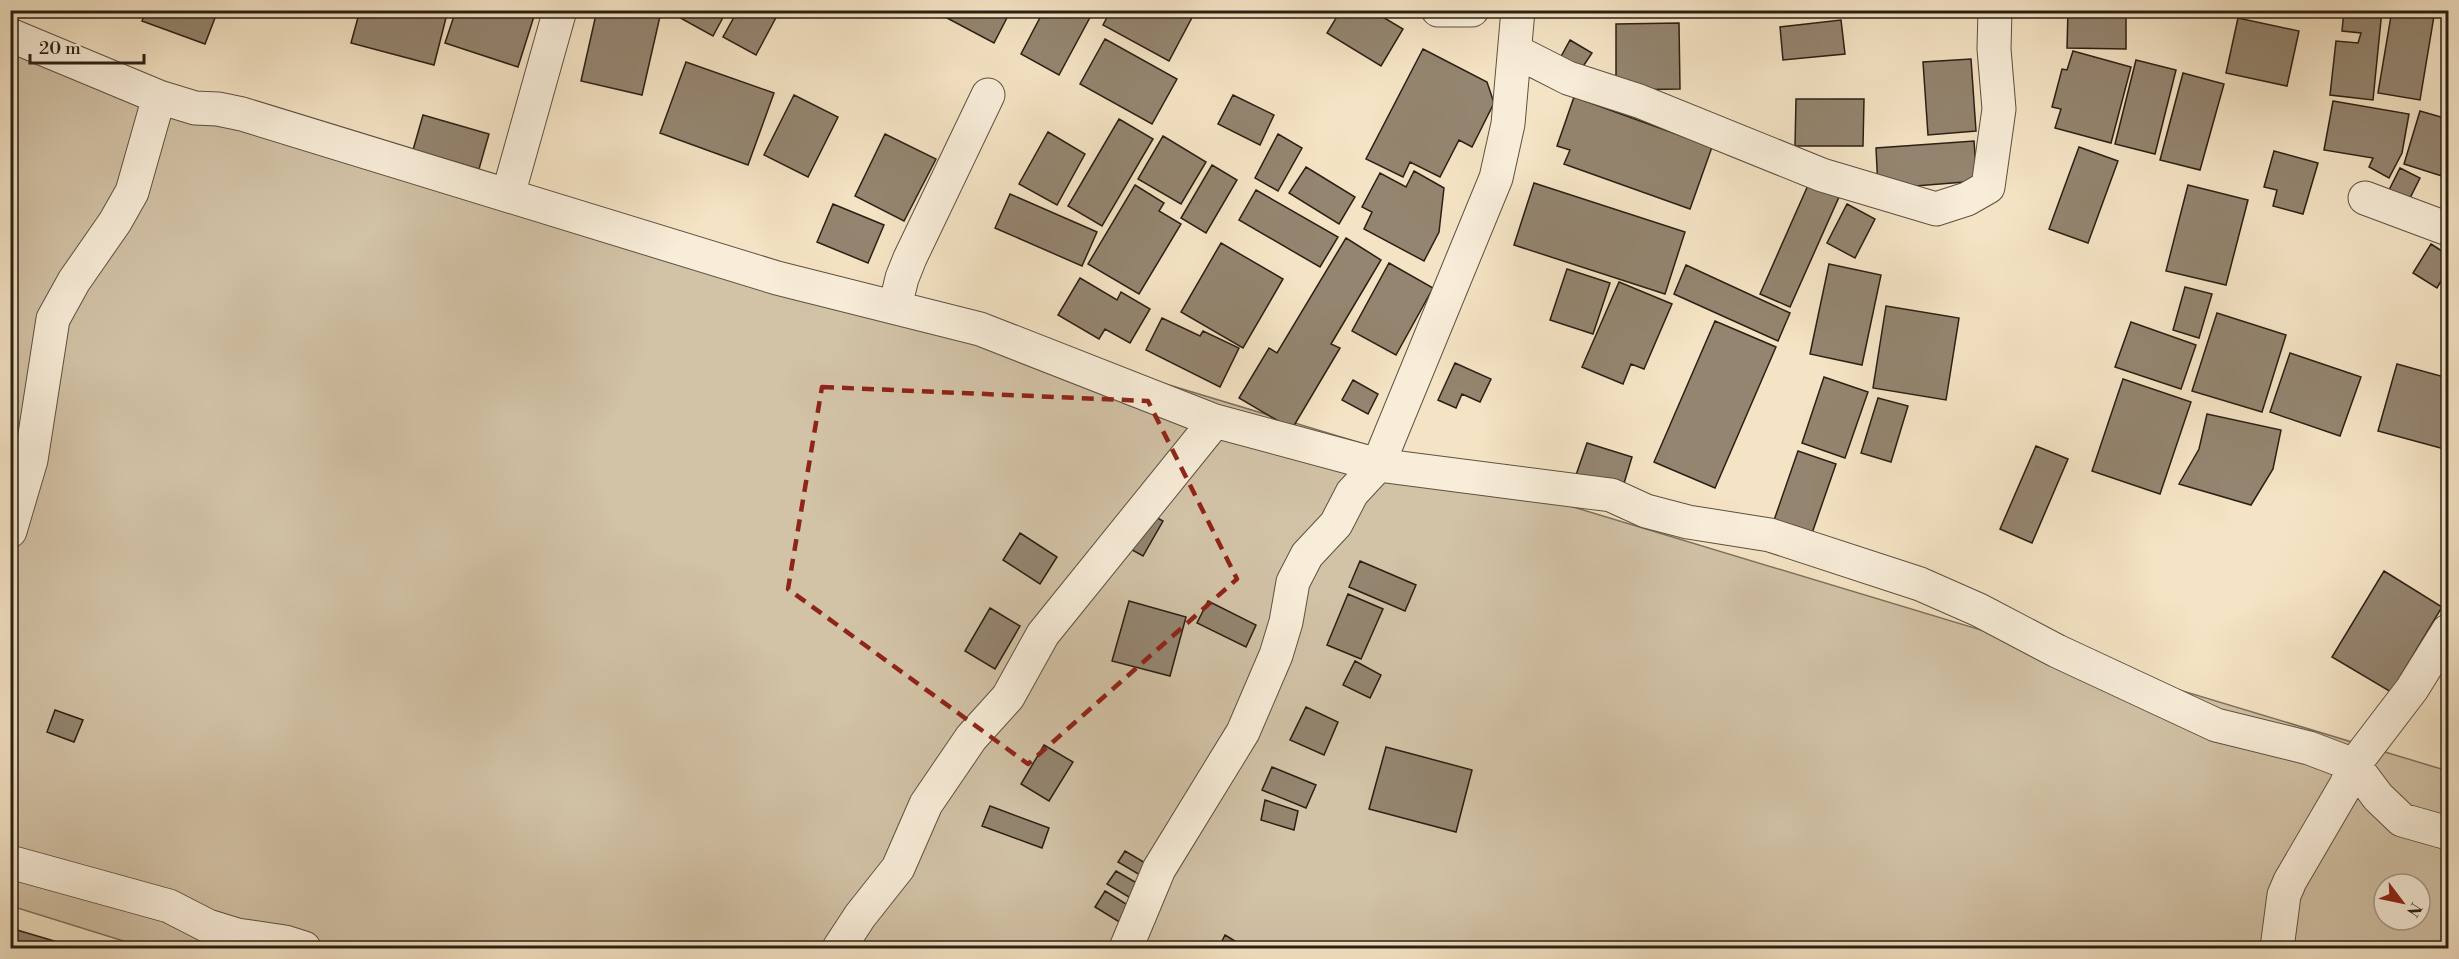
<svg xmlns="http://www.w3.org/2000/svg" width="2459" height="959" viewBox="0 0 2459 959" font-family="'Libre Bodoni',serif">
<style>
.green{fill:#d2c2a6;stroke:#7e715d;stroke-width:1.5;fill-rule:evenodd}
.building{fill:#948570;stroke:#2b2014;stroke-width:1.5}
.lines{fill:none;stroke-linecap:round;stroke-linejoin:round}
.street-casing{stroke:#5d5140;stroke-width:35}
.street{stroke:#f8edd9;stroke-width:33}
.marked{fill:none;stroke:#8f2418;stroke-width:4.5;stroke-dasharray:12 8;stroke-linejoin:round}
</style>
<rect width="100%" height="100%" fill="#f4e3c4"/>
<filter id="stains"><feTurbulence type="fractalNoise" baseFrequency=".00333" numOctaves="4"/><feColorMatrix values="0 0 0 0 .2 0 0 0 0 .09 0 0 0 0 .02 0 0 0 .5 -.17"/></filter>
<radialGradient id="worn" r=".72"><stop offset=".6" stop-color="#630" stop-opacity="0"/><stop offset="1" stop-color="#630" stop-opacity=".3"/></radialGradient>
<path class="green" d="M10 40 367 143 2448 771V948H146L11 906ZM2384 884H2420V920H2384Z"/>
<path class="building" d="M146 10H218L205 44 142 21Z
M360 10H448L434 65 351 43Z
M456 10H536L518 67 445 43Z
M597 10 661 12 642 95 581 81Z
M666 10H727L713 36Z
M738 10H780L756 55 723 37Z
M932 10H1011L994 43Z
M1044 10H1094L1059 75 1021 54Z
M1111 10H1196L1169 61 1103 25Z
M1341 10 1356 12 1357 10H1385L1381 16 1403 29 1381 66 1327 33Z
M1927 10H1965V15L1927 16Z
M2068 10H2126V49L2067 48Z
M2344 10H2382L2373 100 2330 95 2336 41 2358 43 2361 33 2342 31Z
M2392 10H2435L2420 100 2378 93Z
M2238 18 2299 31 2287 86 2226 73Z
M1841 20 1845 54 1783 60 1780 27Z
M1679 23 1680 89 1616 90V24Z
M1105 39 1177 79 1152 124 1080 84Z
M1570 40 1592 53 1578 74 1558 62Z
M1423 49 1487 82 1494 103 1472 147 1459 140 1440 177 1410 162 1403 177 1366 159Z
M2073 51 2131 67 2111 143 2055 128 2061 109 2052 107 2062 69 2067 70Z
M1971 59 1976 131 1928 135 1923 62Z
M2136 60 2176 70 2155 154 2115 144Z
M686 62 774 93 748 165 660 133Z
M2183 73 2224 84 2200 170 2160 160Z
M794 95 838 117 808 177 764 155Z
M1233 95 1274 115 1260 145 1218 124Z
M1574 97 1712 147 1690 209 1564 164 1570 150 1557 146Z
M1796 99H1864L1863 146H1795Z
M2333 101 2409 114 2402 153 2389 178 2369 167 2373 158 2324 150Z
M2420 111 2448 119V178L2404 164Z
M423 115 489 134 479 169 413 150Z
M1119 119 1153 139 1102 226 1068 206Z
M1048 132 1085 154 1057 205 1019 184Z
M885 134 936 159 904 221 855 196Z
M1278 134 1302 148 1278 191 1255 178Z
M1163 136 1206 162 1181 204 1138 179Z
M1974 141 1977 181 1878 189 1876 148Z
M2079 147 2118 161 2088 243 2049 229Z
M2274 151 2318 163 2303 214 2273 206 2277 190 2264 187Z
M1212 165 1237 180 1206 233 1181 218Z
M1306 167 1355 197 1339 224 1289 193Z
M2400 168 2420 178 2406 206 2386 196Z
M1414 171 1444 188 1439 232 1424 261 1364 229 1372 212 1362 207 1380 173 1406 187Z
M1534 183 1685 232 1665 294 1514 245Z
M1809 183 1839 197 1790 307 1760 294Z
M1135 185 1164 203 1159 211 1181 224 1139 294 1088 264Z
M2188 185 2248 200 2226 285 2166 271Z
M1256 190 1338 237 1320 267 1239 220Z
M1010 194 1097 232 1082 266 995 228Z
M833 204 884 225 868 263 817 242Z
M1847 204 1875 219 1855 258 1827 243Z
M1346 238 1381 260 1331 344 1340 348 1292 429 1239 398 1269 348 1277 353Z
M1221 243 1283 279 1243 348 1181 312Z
M2431 244 2448 255V269L2437 288 2413 273Z
M1389 263 1433 288 1396 355 1352 331Z
M1829 264 1881 275 1862 365 1810 354Z
M1686 265 1790 313 1778 341 1674 294Z
M1567 269 1610 283 1593 334 1550 320Z
M1080 278 1117 300 1121 292 1150 309 1130 343 1105 329 1099 339 1058 315Z
M1619 282 1672 304 1644 369 1631 364 1623 384 1582 367Z
M2185 287 2212 294 2199 338 2173 330Z
M1886 306 1959 318 1946 400 1873 388Z
M2217 313 2286 335 2262 412 2192 391Z
M1162 318 1200 336 1203 331 1239 348 1220 387 1146 350Z
M1715 321 1776 347 1715 488 1654 462Z
M2131 322 2196 345 2181 389 2115 367Z
M2290 353 2361 377 2340 436 2270 412Z
M1455 363 1491 379 1480 402 1462 394 1456 408 1438 400Z
M2397 364 2448 378V450L2378 431Z
M1824 377 1868 392 1845 458 1802 443Z
M2123 379 2191 402 2160 494 2092 471Z
M1353 380 1378 394 1368 414 1342 400Z
M1878 398 1908 406 1891 462 1861 453Z
M2207 414 2281 430 2273 469 2251 505 2179 484 2199 449Z
M1587 443 1632 457 1622 490 1576 475Z
M2036 446 2068 459 2032 543 2000 529Z
M1798 451 1836 464 1810 539 1772 526Z
M1145 511 1163 521 1143 556 1125 546Z
M1020 533 1057 557 1040 584 1003 560Z
M1360 561 1416 585 1405 611 1349 587Z
M2384 571 2442 607 2391 692 2332 657Z
M1348 594 1383 609 1361 659 1327 645Z
M1129 601 1186 617 1170 676 1112 661Z
M1208 601 1256 625 1246 647 1197 623Z
M990 608 1020 626 995 669 965 651Z
M1355 661 1381 675 1370 698 1343 685Z
M1306 707 1338 722 1324 755 1290 740Z
M55 710 83 720 74 742 47 732Z
M1044 745 1073 762 1049 801 1021 784Z
M1386 747 1472 770 1456 832 1369 809Z
M1272 767 1316 785 1306 808 1262 790Z
M1265 800 1298 811 1294 830 1261 820Z
M990 806 1049 828 1042 848 982 826Z
M1125 851 1147 864 1140 875 1118 862Z
M1116 871 1142 886 1134 900 1107 884Z
M1105 891 1131 907 1121 923 1095 907Z
M17 930 71 946 70 948H12Z
M1225 935 1243 946 1241 948H1226L1220 945Z"/>
<g class="lines">
<defs>
<path id="street" d="M1438 10H1472
M10 35 159 97 195 108 218 109 242 114 777 278 980 329 1215 421 1378 465 1611 495 1646 511 1688 522 1770 535 1920 584 1979 610 2057 651 2216 725 2309 748 2354 765 2378 797 2402 820 2448 833
M1515 51 1568 78 1639 101 1822 175 1936 209 1967 199 1988 187 1999 109 1994 49 1995 10
M508 195 560 10
M2365 198 2448 229
M895 307 902 278 910 258 988 95
M10 531 31 460 53 319 74 281 115 222 132 192 159 97
M10 862 169 906 208 926 237 935 285 942 304 948
M839 948 860 916 898 868 926 804 971 738 1008 697 1043 634 1215 421
M1126 948 1159 869 1243 732 1276 655 1286 622 1293 582 1307 555 1336 524 1352 493 1378 465 1496 178 1508 124 1518 10
M2277 948 2284 895 2290 881 2346 785 2354 765 2412 689 2448 631"/>
</defs>
<use href="#street" class="street-casing"/>
<use href="#street" class="street"/>
</g>
<path class="marked" d="M822 387 1148 401 1237 579 1028 764 788 589Z"/>
<rect width="2459" height="959" fill="none" stroke="#f4e3c4" stroke-width="36"/>
<rect x="12" y="12" width="2435" height="935" fill="none" stroke="#2b2014" stroke-width="3"/>
<rect x="18" y="18" width="2423" height="923" fill="none" stroke="#2b2014" stroke-width="1.5"/>
<g transform="translate(2402 902) rotate(122)"><circle r="28" fill="#f8edd9" stroke="#a69b8a" stroke-width="1.5"/>
<path d="M0-4.5L10 22L0 15L-10 22Z" fill="#8f2418"/>
<text y="-9" font-size="16" font-weight="bold" text-anchor="middle" fill="#2b2014">N</text>
</g>
<path d="M30 54v9h114v-9" fill="none" stroke="#2b2014" stroke-width="3"/>
<text x="39" y="54" font-size="18" fill="#2b2014" stroke="#f8edd9" stroke-width="4.5" paint-order="stroke">20 m</text>
<rect width="100%" height="100%" filter="url(#stains)"/>
<rect width="100%" height="100%" fill="url(#worn)"/>
</svg>
